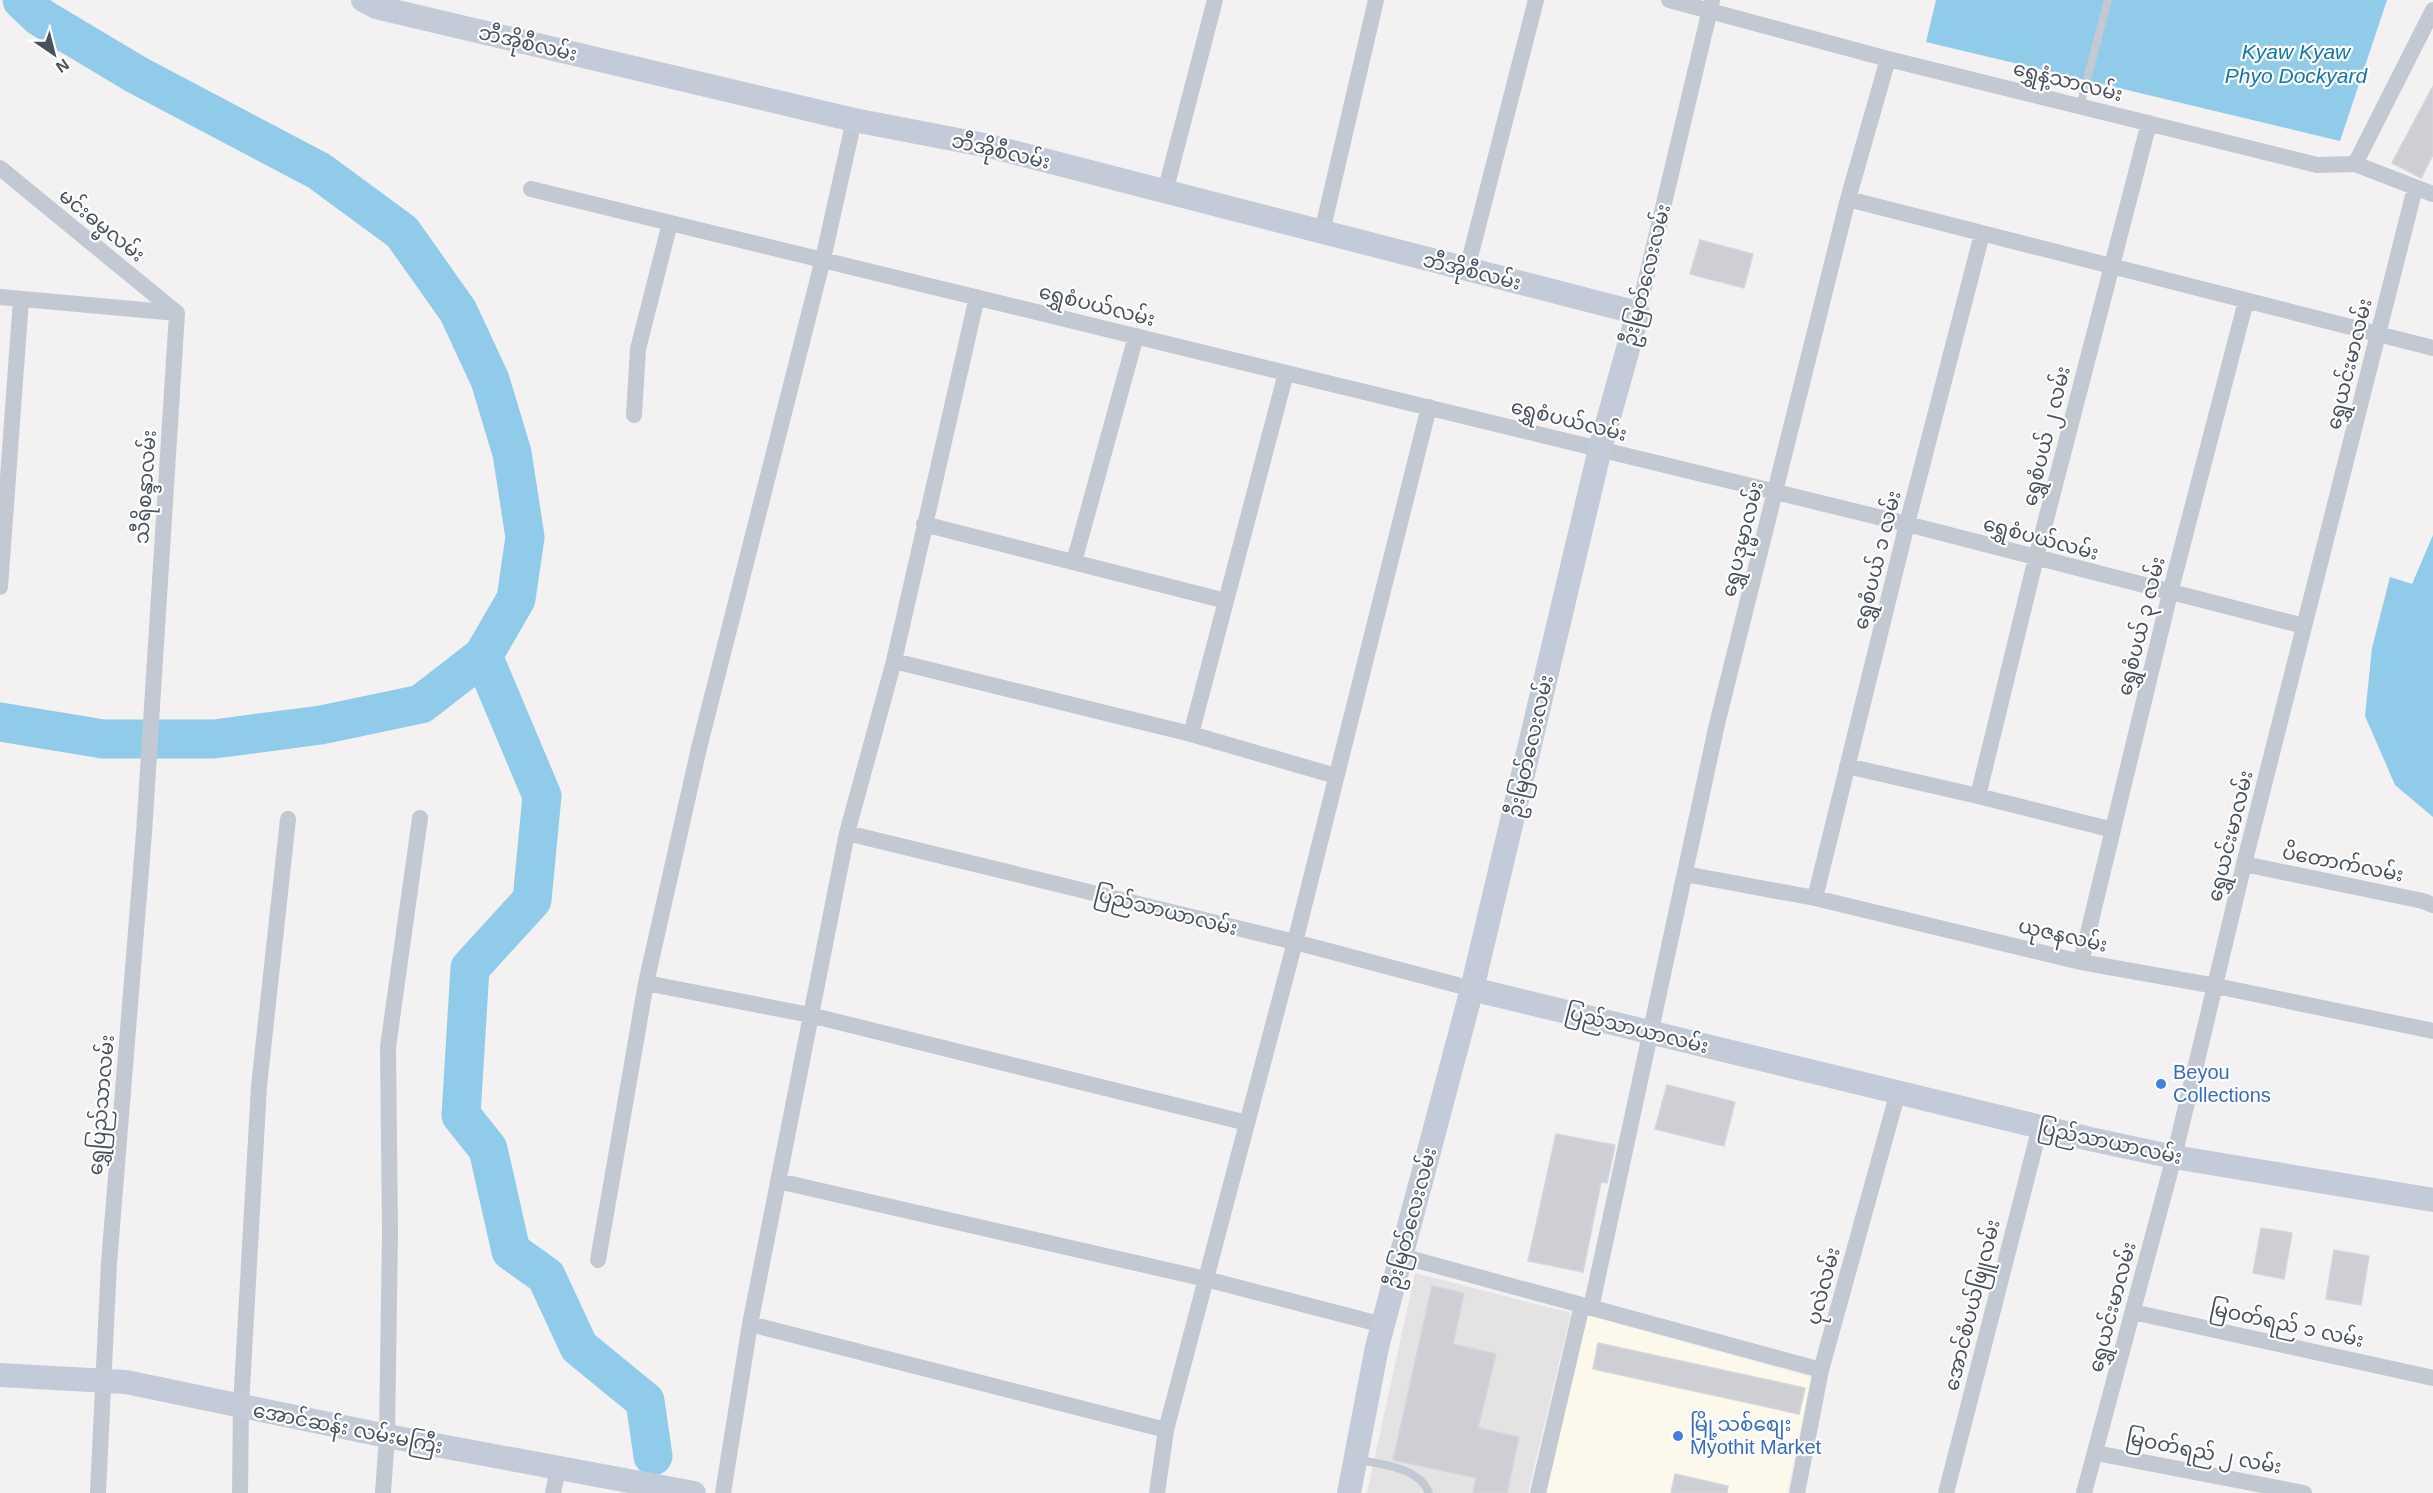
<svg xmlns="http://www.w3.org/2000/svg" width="2433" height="1493" viewBox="0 0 2433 1493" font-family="Arial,'Noto Sans Myanmar',sans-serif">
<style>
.commercial{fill:#fcf9ec}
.education{fill:#e4e2e3}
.water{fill:#90ccea}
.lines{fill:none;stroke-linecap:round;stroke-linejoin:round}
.river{stroke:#90ccea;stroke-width:39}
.building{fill:#cecfd5;stroke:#d5d6dc;stroke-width:1.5}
.lane{stroke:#c2c9d2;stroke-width:8}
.street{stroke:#c2c9d2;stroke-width:16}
.secondary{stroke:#c4cbd8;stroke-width:24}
.shop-dot{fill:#3f7fe0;stroke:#fff;stroke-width:2}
.labels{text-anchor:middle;stroke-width:4.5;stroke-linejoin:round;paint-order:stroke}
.street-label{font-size:20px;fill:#49515e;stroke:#fff}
.shop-label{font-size:20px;fill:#366cbe;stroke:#fff;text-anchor:start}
.water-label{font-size:21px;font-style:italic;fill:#1176a8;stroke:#fff}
</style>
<rect width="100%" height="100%" fill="#f3f1f1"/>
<path class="commercial" d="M1586 1315 1811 1378 1786 1493H1543Z"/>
<path class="education" d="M1415 1273 1571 1313 1528 1493H1367Z"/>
<path class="water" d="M1936 0H2387L2340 141 1926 42Z
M2433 535V817L2395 785 2365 716 2372 648 2390 577 2412 584Z"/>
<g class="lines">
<path class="river" d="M483 656 542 796 532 900 470 968 461 1115 488 1149 511 1251 546 1276 579 1347 645 1401 653 1456
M0 722 103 739H214L321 725 421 704 483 656 516 599 525 537 512 453 490 380 458 311 402 232 319 171 137 75 40 17 22 0"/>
</g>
<path class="building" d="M2433 86V155L2421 178 2392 163Z
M1700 240 1753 254 1744 288 1690 274Z
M1667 1085 1735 1102 1724 1146 1655 1129Z
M1556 1134 1615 1145 1607 1183 1601 1182 1583 1272 1528 1261Z
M2261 1228 2292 1233 2284 1279 2253 1273Z
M2334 1250 2369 1256 2361 1305 2326 1299Z
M1432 1286 1464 1293 1453 1344 1496 1354 1478 1428 1519 1437 1507 1493H1473L1476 1478 1393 1460Z
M1598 1343 1805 1388 1799 1414 1593 1369Z
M1675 1474 1728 1486 1727 1493H1671Z"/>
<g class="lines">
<path class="lane" d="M2080 106 2108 0
M1356 1459C1380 1465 1419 1466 1429 1493"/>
<path class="street" d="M1669 0 1888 59 2317 165 2355 164 2433 194
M2355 164 2433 10
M0 168 177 313
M531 189 1907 524 2304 626
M1165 192 1215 0
M1848 199 2433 348
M1322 232 1376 0
M1467 269 1536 0
M0 297 177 313
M1638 313 1712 1
M634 415 638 349 670 223
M924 524 1226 601
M1074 562 1136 336
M0 587 21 299
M894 661 1191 734 1336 776
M1191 734 1286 373
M1847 766 1978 796 2113 830
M1978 796 2036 558 2149 123
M847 833 1295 942 1472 989
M2244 864 2423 901 2433 905
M1685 874 1815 898 2081 962 2216 986 2433 1031
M1815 898 1907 524 1982 234
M2081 962 2170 593 2246 301
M646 983 699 748 823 259 854 120
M778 1181 1206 1279 1383 1325
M1401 1256 1821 1370
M598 1260 646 983 810 1015 1247 1123
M1591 1308 1717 724 1848 199 1888 59
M2133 1312 2433 1378
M750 1324 1166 1430
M2096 1453 2304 1493
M98 1493 109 1263 144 833 177 313
M240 1493 241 1406 259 1086 288 819
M383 1493 387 1436 390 1232 388 1047 420 818
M553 1493 558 1468
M723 1493 750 1324 847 833 894 661 977 297
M1157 1493 1166 1430 1295 942 1429 407
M1538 1493 1582 1305
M1797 1493 1821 1370 1898 1092
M1946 1493 2040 1127
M2084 1493 2174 1157 2244 864 2415 188"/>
<path class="secondary" d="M363 0 376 7 854 120 989 146 1638 313 1600 449 1472 989 1377 1347 1349 1493
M1472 989 2090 1139 2174 1157 2433 1200
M0 1375 126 1382 387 1436 694 1493"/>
</g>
<g class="shop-dot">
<circle cx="2161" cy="1084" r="6"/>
<circle cx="1678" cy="1436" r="6"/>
</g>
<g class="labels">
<g class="street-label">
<text transform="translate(528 43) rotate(13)" y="7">ဘီအိုစီလမ်း</text>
<text transform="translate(2068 81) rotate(14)" y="7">ရွှေနံ့သာလမ်း</text>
<text transform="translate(1001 151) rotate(13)" y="7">ဘီအိုစီလမ်း</text>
<text transform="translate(102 225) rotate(39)" y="7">မင်းဓမ္မလမ်း</text>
<text transform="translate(1472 271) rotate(14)" y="7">ဘီအိုစီလမ်း</text>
<text transform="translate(1646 275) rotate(-76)" y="7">ဦးမြတ်လေးလမ်း</text>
<text transform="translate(1097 305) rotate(14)" y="7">ရွှေစံပယ်လမ်း</text>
<text transform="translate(2349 364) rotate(-76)" y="7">ရွှေယင်းမာလမ်း</text>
<text transform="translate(1569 420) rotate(14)" y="7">ရွှေစံပယ်လမ်း</text>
<text transform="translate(2046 436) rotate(-76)" y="7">ရွှေစံပယ် ၂ လမ်း</text>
<text transform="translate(145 487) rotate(-86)" y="7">သီရိစန္ဒာလမ်း</text>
<text transform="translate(2041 538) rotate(15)" y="7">ရွှေစံပယ်လမ်း</text>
<text transform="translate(1742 539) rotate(-76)" y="7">ရွှေပဒုမ္မာလမ်း</text>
<text transform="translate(1877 560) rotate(-76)" y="7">ရွှေစံပယ် ၁ လမ်း</text>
<text transform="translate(2141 626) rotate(-76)" y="7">ရွှေစံပယ် ၃ လမ်း</text>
<text transform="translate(1530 746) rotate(-77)" y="7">ဦးမြတ်လေးလမ်း</text>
<text transform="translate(2230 836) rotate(-76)" y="7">ရွှေယင်းမာလမ်း</text>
<text transform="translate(2343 863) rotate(11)" y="7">ပိတောက်လမ်း</text>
<text transform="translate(1166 911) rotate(14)" y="7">ပြည်သာယာလမ်း</text>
<text transform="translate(2063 935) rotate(13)" y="7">ယုဇနလမ်း</text>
<text transform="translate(1637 1029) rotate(14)" y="7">ပြည်သာယာလမ်း</text>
<text transform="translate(101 1105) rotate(-85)" y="7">ရွှေပြည်သာလမ်း</text>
<text transform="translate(2110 1142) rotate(12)" y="7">ပြည်သာယာလမ်း</text>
<text transform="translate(1411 1218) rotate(-75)" y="7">ဦးမြတ်လေးလမ်း</text>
<text transform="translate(1823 1286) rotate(-75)" y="7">ပုလဲလမ်း</text>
<text transform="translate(1972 1305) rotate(-76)" y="7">အောင်စံပယ်ဖြူလမ်း</text>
<text transform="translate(2112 1307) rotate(-75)" y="7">ရွှေယင်းမာလမ်း</text>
<text transform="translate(2287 1324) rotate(12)" y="7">မြဝတ်ရည် ၁ လမ်း</text>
<text transform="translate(348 1428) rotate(11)" y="7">အောင်ဆန်း လမ်းမကြီး</text>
<text transform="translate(2204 1452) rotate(11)" y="7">မြဝတ်ရည် ၂ လမ်း</text>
</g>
<g class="shop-label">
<text x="2173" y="1079">Beyou<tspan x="2173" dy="23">Collections</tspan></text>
<text x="1690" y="1431">မြို့သစ်စျေး<tspan x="1690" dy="23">Myothit Market</tspan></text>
</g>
<g class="water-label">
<text x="2296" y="59">Kyaw Kyaw<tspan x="2296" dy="24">Phyo Dockyard</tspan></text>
</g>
</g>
<g transform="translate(54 54) rotate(145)" stroke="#ffffff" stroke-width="4.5" paint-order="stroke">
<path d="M0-4.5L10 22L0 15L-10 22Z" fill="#49515e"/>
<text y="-9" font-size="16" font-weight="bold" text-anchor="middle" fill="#49515e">N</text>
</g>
</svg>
